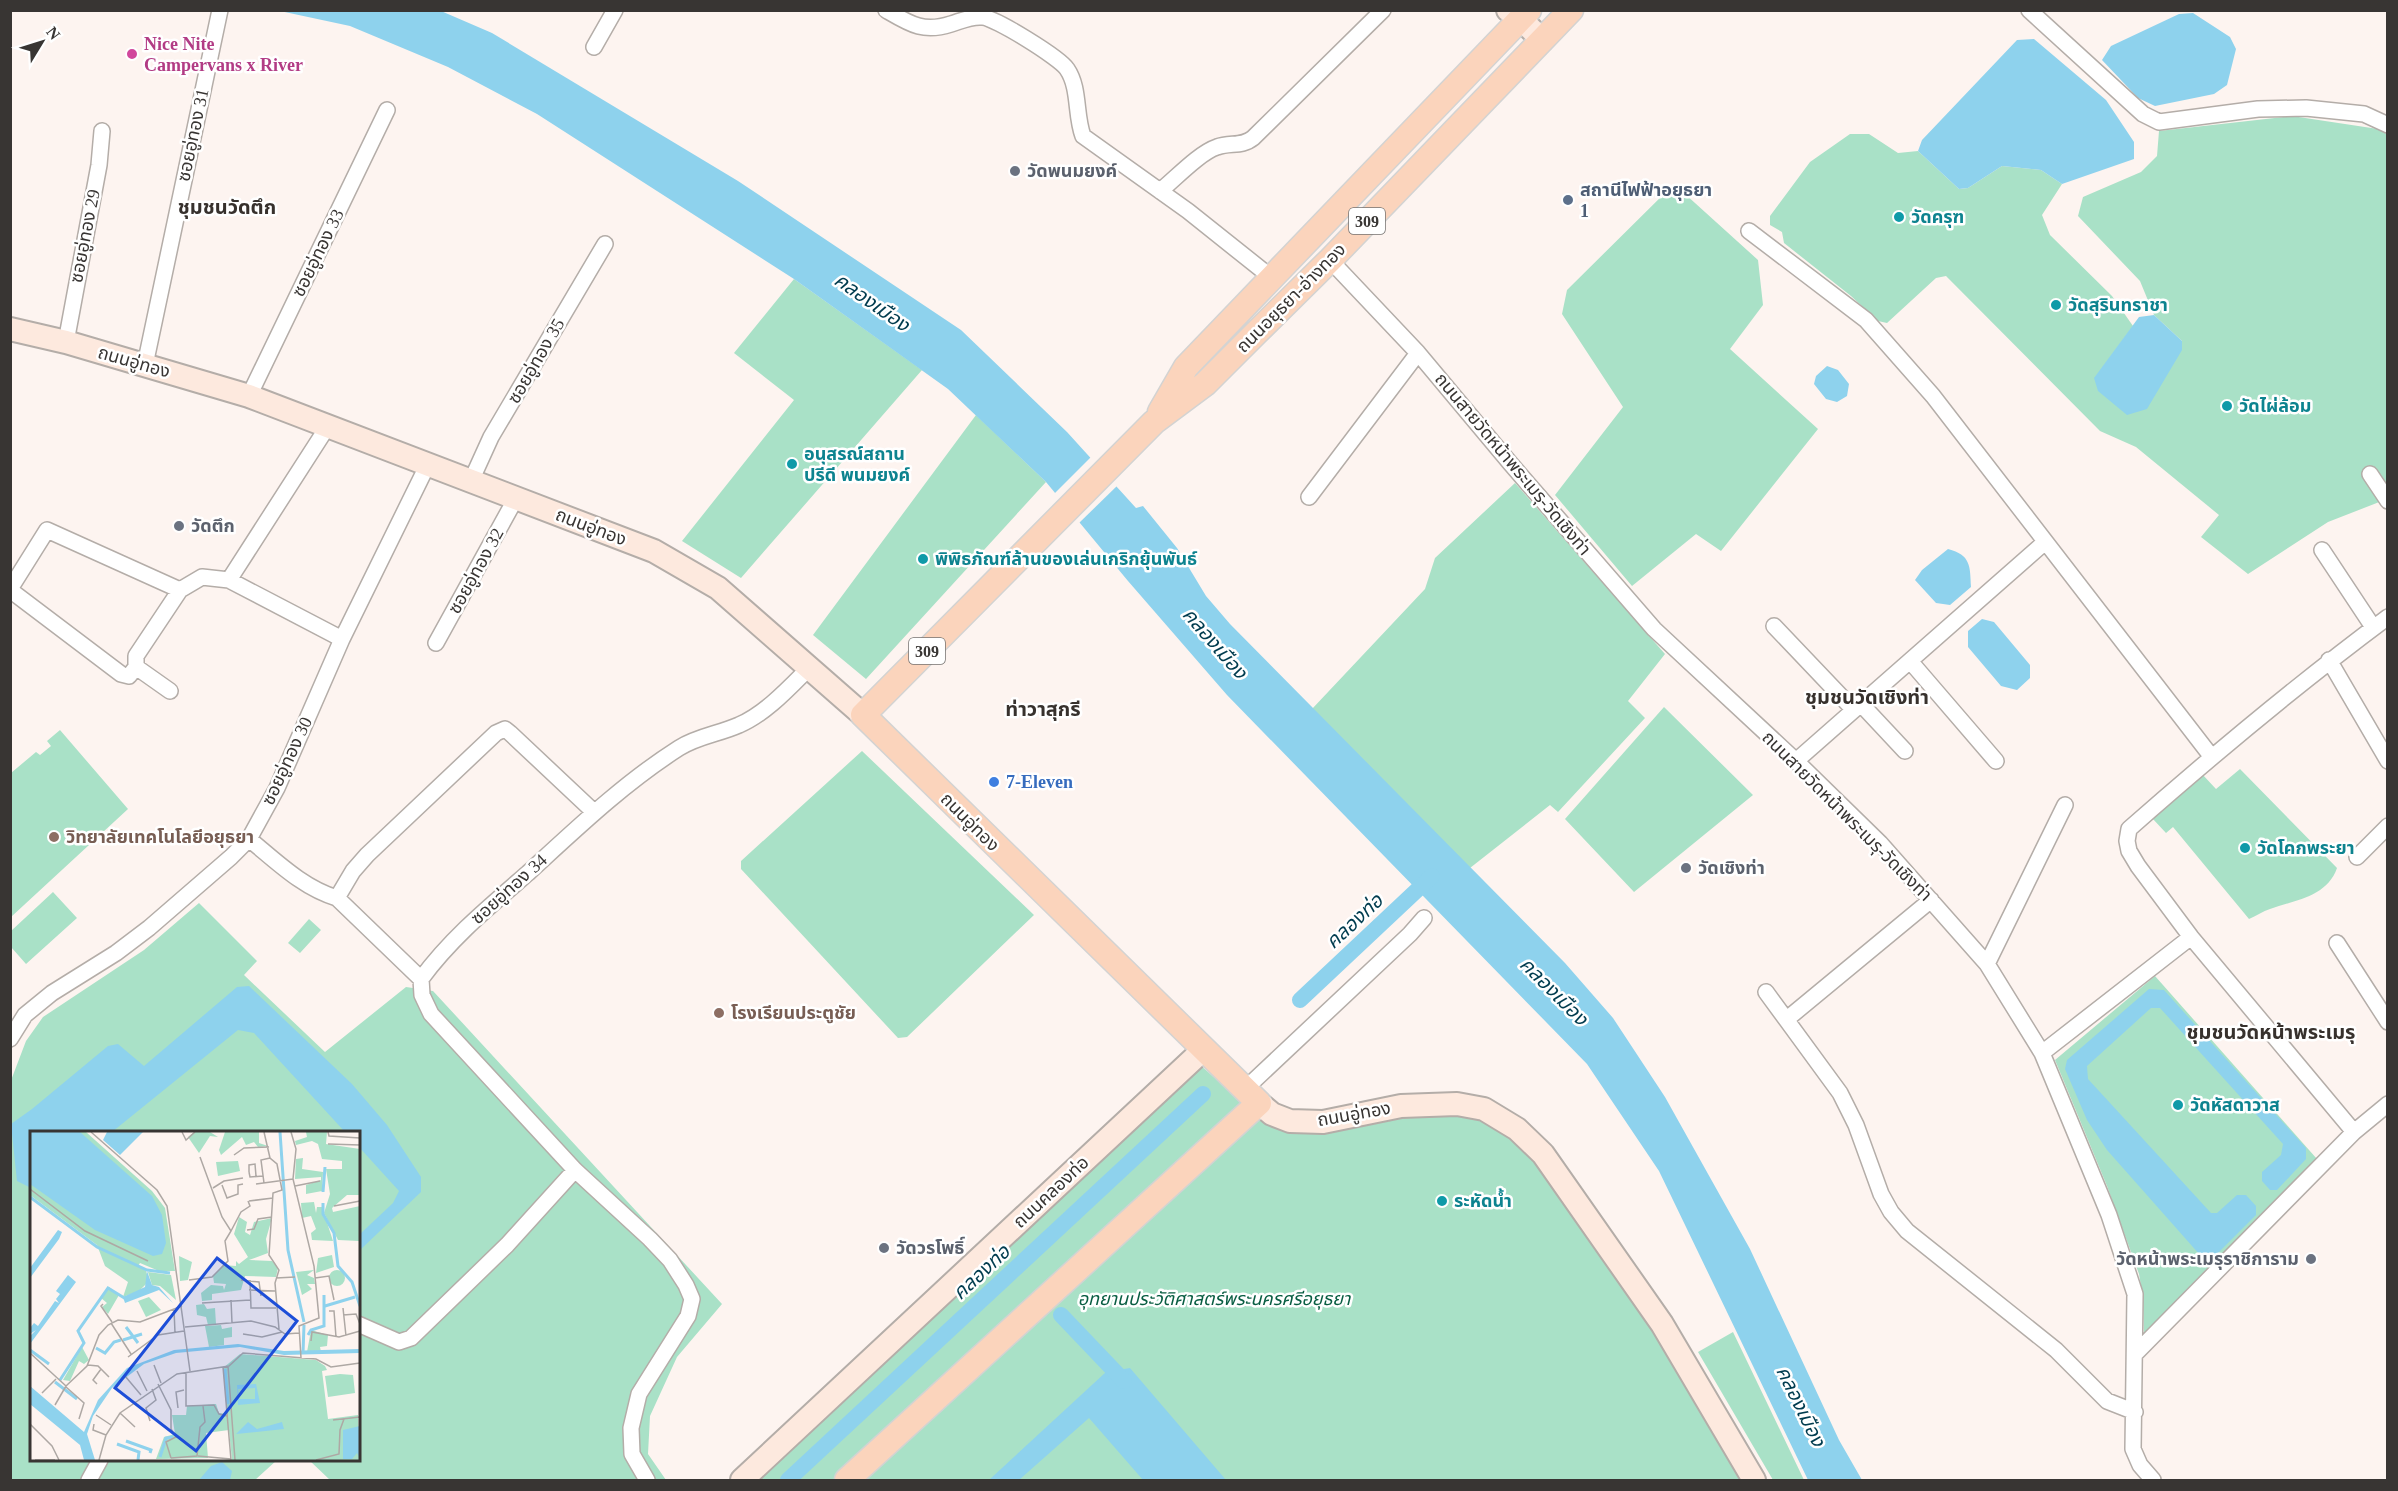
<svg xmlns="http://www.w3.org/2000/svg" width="2398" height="1491" viewBox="0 0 2398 1491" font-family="'Times New Roman','Noto Sans Thai',serif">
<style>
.green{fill:#a9e1c7}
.water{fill:#8ed2ed}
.pier{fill:#fdf4f0}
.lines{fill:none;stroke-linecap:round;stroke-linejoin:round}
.canal{stroke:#8ed2ed;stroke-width:16}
.street-casing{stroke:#b4ada8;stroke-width:18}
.secondary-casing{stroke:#b4ada8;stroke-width:26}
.primary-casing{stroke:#d3d3d2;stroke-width:27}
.street{stroke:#fff;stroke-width:15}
.secondary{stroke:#fde9de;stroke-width:22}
.primary{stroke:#fbd4bc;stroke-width:24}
.hotel-dot{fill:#d1479c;stroke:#fff;stroke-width:2}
.worship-dot{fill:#6b7280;stroke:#fff;stroke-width:2}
.service-dot{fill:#5c6f8a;stroke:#fff;stroke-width:2}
.culture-dot{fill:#0f9aa8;stroke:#fff;stroke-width:2}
.shop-dot{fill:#3f7fe0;stroke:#fff;stroke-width:2}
.education-dot{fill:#8d6e63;stroke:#fff;stroke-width:2}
.labels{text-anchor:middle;stroke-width:5;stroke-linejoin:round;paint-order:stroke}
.shield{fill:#fff;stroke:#747270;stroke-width:1.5}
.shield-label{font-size:16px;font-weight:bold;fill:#383533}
.hotel-label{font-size:18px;font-weight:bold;fill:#b23c85;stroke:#fff;text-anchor:start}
.street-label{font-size:18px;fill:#383533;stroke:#fff}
.worship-label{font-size:18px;font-weight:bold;fill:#5b616d;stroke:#fff;text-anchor:start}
.service-label{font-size:18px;font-weight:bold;fill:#4e5e75;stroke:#fff;text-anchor:start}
.culture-label{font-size:18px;font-weight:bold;fill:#0d838f;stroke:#fff;text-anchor:start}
.shop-label{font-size:18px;font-weight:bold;fill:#366cbe;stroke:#fff;text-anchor:start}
.education-label{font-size:18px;font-weight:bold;fill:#785e54;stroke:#fff;text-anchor:start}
.park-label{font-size:18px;font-style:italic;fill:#085d42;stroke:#fff}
.neighbourhood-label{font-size:20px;font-weight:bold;fill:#37312d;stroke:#fff}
.water-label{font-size:20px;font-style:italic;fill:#003c4f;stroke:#fff}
.inset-river{fill:none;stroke:#8ed2ed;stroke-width:3}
.inset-road{fill:none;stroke:#aea8a4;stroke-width:1.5}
.view{fill:#1d4ed8;fill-opacity:0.15;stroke:#1d4ed8;stroke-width:3}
.inset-edge{fill:none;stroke:#383533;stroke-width:3}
</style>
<rect width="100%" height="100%" fill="#fdf4f0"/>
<path class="green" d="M2292 116 2378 129 2388 135 2387 499 2328 522 2248 574 2201 537 2219 515 2136 447 2100 431 1946 276 1936 278 1887 323 1878 321 1851 296 1784 243 1782 232 1770 225V216L1810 162 1850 134H1869L1898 153 1918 151 1959 189 1968 188 2002 166 2041 170 2062 184 2042 215 2050 235 2112 296 2133 326 2095 378 2182 341 2154 315 2140 281 2078 216 2083 197 2141 172 2157 156 2159 131Z
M1674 184 1758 260 1763 305 1730 349 1818 429 1721 551 1696 534 1632 586 1555 495 1623 407 1562 314 1567 290Z
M794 279 922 370 741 578 682 541 794 400 734 353Z
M976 415 1046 482 866 679 813 635Z
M1515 483 1665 654 1628 701 1645 718 1558 812 1550 805 1470 868 1312 709 1425 589 1435 558Z
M1664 707 1753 795 1634 892 1565 819Z
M60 730 128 809 11 917V773L36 752 40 755 51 746 47 741Z
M862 751 1034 915 907 1037 898 1038 741 869V861Z
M2240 769 2337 868C2327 897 2295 900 2270 909 2263 911 2256 916 2249 919L2173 827 2166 833 2152 818 2202 774 2216 789Z
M53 892 77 918 26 964 11 947V931Z
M199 903 257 961 244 975 325 1052 406 987 433 991 722 1304 677 1357 650 1416 648 1454 666 1480H330L309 1460H358V1132H32V1460H277L255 1480H11L10 1083 26 1041 43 1017 144 950Z
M309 919 321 930 300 953 288 943Z
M2155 976 2317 1159 2144 1338 2143 1298 2139 1274 2107 1186 2055 1060Z
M1199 1064 1268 1125 1294 1130 1335 1132 1419 1115 1451 1114 1481 1121 1509 1134 1537 1161 1656 1329 1745 1480H752Z
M1733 1332 1804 1480H1773L1698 1352Z"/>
<path class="water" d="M280 11H441L492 33 738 181 961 330 1067 432 1136 508 1143 506 1177 548 1206 596 1230 624 1565 963 1613 1018 1665 1097 1750 1249 1839 1440 1862 1480H1808L1659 1171 1587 1064 1227 695 1128 581 1046 482 948 389 794 279 537 114 448 67 350 26Z
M2193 13 2230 37 2236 49 2227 85 2214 94 2155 106 2138 98 2102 60 2111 46 2179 14Z
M2034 39 2106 100 2134 142V159L2062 184 2041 170 2002 166 1968 188 1959 189 1918 151 1922 140 2017 40Z
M2154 315 2182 341V350L2147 409 2127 415 2098 391 2094 378 2139 317Z
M1827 366 1838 370 1849 384 1847 396 1837 402 1826 399 1814 384 1816 376Z
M1948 549C1971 555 1970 566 1971 587L1950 605 1936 603 1915 580 1922 570Z
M1982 619 1994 622 2030 665V678L2017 690 2001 686 1968 647V631Z
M249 986 352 1084 387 1125 421 1177V1192L359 1251V1235L393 1203 399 1191 359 1147 358 1132H345L254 1033 238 1030 112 1132H32L31 1188 17 1181 11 1124 32 1109 108 1046 118 1044 144 1066 237 987Z
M2149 989 2164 990 2306 1148V1159L2277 1190H2270L2262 1181V1172L2281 1155 2283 1144 2160 1008H2151L2087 1066 2088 1079 2211 1213H2217L2237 1195H2246L2256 1206V1215L2215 1256 2200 1255 2107 1150 2087 1120 2065 1069 2067 1060Z
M1130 1368 1226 1480H1143L1089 1418 1019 1480H989L1106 1372Z
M222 1462 232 1471 230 1480H199L211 1466Z"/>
<path class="pier" d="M1092 456 1119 484 1077 525 1053 495Z"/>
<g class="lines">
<path class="canal" d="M1300 1000 1432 876
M1061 1315 1124 1381
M788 1480 1203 1094"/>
<defs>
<path id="street" d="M886 10C910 24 923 33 951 24 961 21 971 16 982 17 994 17 1060 58 1067 69 1080 88 1075 115 1083 136L1188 211 1272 278
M2029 10 2143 114 2159 122 2258 109 2306 108 2364 114 2388 125
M594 47 615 10
M1160 191C1175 179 1199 153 1217 147 1230 142 1242 147 1253 138L1383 10
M1749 231 1866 320 1933 396 2211 756
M1330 260 1418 353 1510 463 1654 629 1796 761 1880 843 1987 964 2042 1053 2109 1215 2135 1294 2133 1449 2140 1465 2153 1480
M66 342 99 165 102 131
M145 365 220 10
M249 396 387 110
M2370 474 2388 501
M471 481 491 437 605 244
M1309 497 1418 353
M2322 550 2373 627
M229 580 342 639
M10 589 47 530 180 590 202 577 229 580 328 426
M10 590 121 674 129 676 136 667
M1774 626 1854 710
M436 643 516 498
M2329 660 2388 761
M1910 661 1996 761
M170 691 136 667V656L180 590
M1861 704 1905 751
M1796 761 2045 542
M249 839C276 861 303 888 337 898L421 979
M2357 857 2388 826
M337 898 353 871 367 855 496 733 505 729 510 733 594 812
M2337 943 2388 1022
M1987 964 2065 805
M1766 992 1840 1093 1856 1125 1881 1194 1891 1212 1907 1231 2056 1350 2107 1401 2135 1412
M1787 1019 1931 900
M10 1039 25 1015 52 993 116 953 149 928 231 857 249 839 277 788 342 639 428 464
M2042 1053 2191 937
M1244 1090 1410 934 1424 918
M2354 1132 2191 937 2138 866 2129 851 2127 841 2129 829C2213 755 2298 684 2388 617
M358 1324 399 1342 411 1338 507 1245 575 1170
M2136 1353 2354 1132 2388 1104
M89 1480 100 1460
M647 1480 632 1454 631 1428 639 1394 688 1316 692 1299 686 1285 670 1260 650 1239 575 1170 431 1014 422 995 421 979C451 938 490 906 528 873 576 829 624 783 679 748 698 736 719 734 739 725 765 714 789 688 809 668"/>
<path id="secondary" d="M1508 10 1521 19 1542 40
M10 329 66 342 249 396 654 551 718 588 863 715
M1259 1103 1272 1114 1290 1121 1323 1122 1401 1106 1457 1104 1484 1109 1517 1129 1543 1154 1662 1324 1754 1480
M742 1480 1203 1050"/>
<path id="primary" d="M1160 412 1186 367 1529 10
M847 1480 1259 1103 863 715 1154 422 1205 384 1256 333 1330 260 1571 10"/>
</defs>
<use href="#street" class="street-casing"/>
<use href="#secondary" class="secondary-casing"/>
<use href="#primary" class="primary-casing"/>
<use href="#street" class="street"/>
<use href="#secondary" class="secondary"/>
<use href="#primary" class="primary"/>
</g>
<circle class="hotel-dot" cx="132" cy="54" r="6"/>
<g class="worship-dot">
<circle cx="1015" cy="171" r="6"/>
<circle cx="179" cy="526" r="6"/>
<circle cx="1686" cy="868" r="6"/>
<circle cx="884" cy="1248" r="6"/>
<circle cx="2311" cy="1259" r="6"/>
</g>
<circle class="service-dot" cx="1568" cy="200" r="6"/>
<g class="culture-dot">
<circle cx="1899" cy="217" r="6"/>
<circle cx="2056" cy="305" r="6"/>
<circle cx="2227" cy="406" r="6"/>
<circle cx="792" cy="464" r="6"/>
<circle cx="923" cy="559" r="6"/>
<circle cx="2245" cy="848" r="6"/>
<circle cx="2178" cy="1105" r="6"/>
<circle cx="1442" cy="1201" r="6"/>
</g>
<circle class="shop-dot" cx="994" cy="782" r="6"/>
<g class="education-dot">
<circle cx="54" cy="837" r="6"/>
<circle cx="719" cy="1013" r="6"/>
</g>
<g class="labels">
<g class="shield">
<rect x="1349" y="208" width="36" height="26" rx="4.5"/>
<rect x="909" y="638" width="36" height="26" rx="4.5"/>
</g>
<g class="shield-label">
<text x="1367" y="227">309</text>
<text x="927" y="657">309</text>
</g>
<g class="hotel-label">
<text x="144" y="50">Nice Nite<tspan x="144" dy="21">Campervans x River</tspan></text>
</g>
<g class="street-label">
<text transform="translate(193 135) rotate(-78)" y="6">ซอยอู่ทอง 31</text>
<text transform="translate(85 236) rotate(-79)" y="6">ซอยอู่ทอง 29</text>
<text transform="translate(318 253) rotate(-64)" y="6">ซอยอู่ทอง 33</text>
<text transform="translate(1291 298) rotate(-45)" y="6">ถนนอยุธยา-อ่างทอง</text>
<text transform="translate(536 361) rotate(-60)" y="6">ซอยอู่ทอง 35</text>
<text transform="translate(134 362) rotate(16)" y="6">ถนนอู่ทอง</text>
<text transform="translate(1513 464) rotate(50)" y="6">ถนนสายวัดหน้าพระเมรุ-วัดเชิงท่า</text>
<text transform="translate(591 527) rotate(21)" y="6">ถนนอู่ทอง</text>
<text transform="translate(476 571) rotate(-61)" y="6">ซอยอู่ทอง 32</text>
<text transform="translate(287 761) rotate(-65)" y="6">ซอยอู่ทอง 30</text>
<text transform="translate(1847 816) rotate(45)" y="6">ถนนสายวัดหน้าพระเมรุ-วัดเชิงท่า</text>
<text transform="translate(970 822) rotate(45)" y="6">ถนนอู่ทอง</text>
<text transform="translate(509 889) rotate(-42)" y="6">ซอยอู่ทอง 34</text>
<text transform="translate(1354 1114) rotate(-10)" y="6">ถนนอู่ทอง</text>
<text transform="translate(1051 1192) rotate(-43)" y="6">ถนนคลองท่อ</text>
</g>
<g class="worship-label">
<text x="1027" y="177">วัดพนมยงค์</text>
<text x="191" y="532">วัดตึก</text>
<text x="1698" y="874">วัดเชิงท่า</text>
<text x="896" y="1254">วัดวรโพธิ์</text>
<text x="2299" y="1265" text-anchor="end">วัดหน้าพระเมรุราชิการาม</text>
</g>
<g class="service-label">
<text x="1580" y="196">สถานีไฟฟ้าอยุธยา<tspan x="1580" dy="21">1</tspan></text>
</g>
<g class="culture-label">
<text x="1911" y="223">วัดครุฑ</text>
<text x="2068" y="311">วัดสุรินทราชา</text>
<text x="2239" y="412">วัดไผ่ล้อม</text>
<text x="804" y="460">อนุสรณ์สถาน<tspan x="804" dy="21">ปรีดี พนมยงค์</tspan></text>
<text x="935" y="565">พิพิธภัณฑ์ล้านของเล่นเกริกยุ้นพันธ์</text>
<text x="2257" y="854">วัดโคกพระยา</text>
<text x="2190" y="1111">วัดหัสดาวาส</text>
<text x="1454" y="1207">ระหัดน้ำ</text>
</g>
<g class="shop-label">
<text x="1006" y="788">7-Eleven</text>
</g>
<g class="education-label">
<text x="66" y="843">วิทยาลัยเทคโนโลยีอยุธยา</text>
<text x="731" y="1019">โรงเรียนประตูชัย</text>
</g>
<g class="park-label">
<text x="1214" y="1305">อุทยานประวัติศาสตร์พระนครศรีอยุธยา</text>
</g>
<g class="neighbourhood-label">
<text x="227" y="214">ชุมชนวัดตึก</text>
<text x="1867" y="704">ชุมชนวัดเชิงท่า</text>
<text x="1043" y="716">ท่าวาสุกรี</text>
<text x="2271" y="1039">ชุมชนวัดหน้าพระเมรุ</text>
</g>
<g class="water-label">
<text transform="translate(872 302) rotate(35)" y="7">คลองเมือง</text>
<text transform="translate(1215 643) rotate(49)" y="7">คลองเมือง</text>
<text transform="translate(1354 921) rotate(-43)" y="7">คลองท่อ</text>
<text transform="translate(1554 991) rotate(45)" y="7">คลองเมือง</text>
<text transform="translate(981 1272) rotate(-43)" y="7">คลองท่อ</text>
<text transform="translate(1801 1406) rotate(64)" y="7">คลองเมือง</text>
</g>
</g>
<g transform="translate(30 1131)">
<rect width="330" height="330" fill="#fdf4f0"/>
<path d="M0 1H56L122 60 135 77 145 140H129L110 132 108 135 116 140 119 150 109 160 93 166 98 151 75 135 67 114 0 64ZM164 1H180L188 6 180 5 169 22 158 6ZM195 1H229V12L238 15 228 16 224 11 216 14 212 6 191 24 189 19ZM276 1H297L296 13 330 18V64H317L302 77 303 81 330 75 329 110 308 109 294 82 300 63 296 38H312V30L292 28 288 13 282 10 266 14 265 10 277 6ZM273 27 272 38 293 41 292 60 276 63V54L291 49V46L265 48 266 28ZM208 30 210 40 188 45 186 31ZM284 71 286 82 287 76H292L303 110 282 109 281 102 286 98 281 85 272 87 271 72ZM209 86 217 91 215 101 220 104 224 91 242 87 236 108 238 122 219 129 242 130 248 137 246 146 215 145 211 159 182 163V169L172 170 171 162 181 154 193 155 194 159 196 153 184 152 183 145 193 134 206 135V130L209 133 218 126 204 103ZM302 124 304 136 286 142 288 127ZM149 125 162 131 158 149 150 150ZM284 139 277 144 284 147 285 153H277L282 158 272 164 266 141ZM299 147a8 8 0 1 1 16 0a8 8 0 1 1-16 0ZM118 141 141 144 146 169 130 155 122 154ZM79 156 89 164 78 183 72 176 77 172 71 167ZM119 166 131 179 116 186 108 170ZM174 173 177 178 185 177 186 193 178 194 176 186 167 184 166 174ZM191 194 192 198 202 196V206L194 207V214L179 216 175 195ZM281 199 298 204 297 215 290 216 291 221H277ZM52 216 59 229 54 233 49 230 40 250 33 249ZM210 223 286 229 295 235 297 239 292 240 298 288 328 284 330 329H202L199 299 176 302 178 327 126 328 134 306 145 303 142 284H156L157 275 186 273 189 282 197 283 193 237ZM310 243 323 244 325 262 298 266 295 245Z" fill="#a9e1c7"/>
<path d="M0 1H50L122 65 132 84 136 112 132 123 123 125 65 99 0 53ZM77 1H113L90 24 73 9ZM28 99 32 101 29 108 0 147V137ZM117 140 122 154 129 156 143 172 129 159 95 172 93 166 115 156ZM38 144 46 151 0 213V205L6 199 0 203V197L4 192 8 195 25 170 29 172 26 168 30 163 26 160ZM208 213 254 220 330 218V222L254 224 210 216 146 222 114 233 82 257 63 285 57 303 65 329H54L50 314 0 273V255L54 301 68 269 97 237 144 219ZM226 253 230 272 208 274 207 254ZM225 257V268H209L208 258ZM218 291 227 298 252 291 254 298 206 303ZM330 295V328L327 322 322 328H313V299Z" fill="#8ed2ed" fill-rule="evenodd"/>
<path class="inset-river" d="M250 1 258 119 274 191M293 61 295 36M0 66 67 116 117 139 140 142M293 72V83L304 102 308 135 322 151 330 175M295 175 325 166M96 196 108 212M278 204 281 199 294 195V164M93 209 112 203M66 217 75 222 84 211 91 209M0 219 19 233M273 222 274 194M195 238 198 273M30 249 54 212 48 200 78 157 96 168M25 251 47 268M96 310 121 319 120 322M87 313 109 321 108 329M130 326 136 307 143 306"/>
<path class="inset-road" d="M61 1 127 59 137 75 160 240M152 1 156 9 165 1M234 1 240 27 247 33 252 59 243 62 239 124 249 139 245 152 249 198M261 1 266 18 263 48 284 135 289 187 269 195 271 227M298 1 299 5 330 7M298 13 330 14M204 24 214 17 239 16M219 41V34L225 33 226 45M219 41 220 46 233 45M234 52 231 29 240 27M226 53 263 48M192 54 197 67 208 63V54L213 53M265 55 290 50M183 57 194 50 213 47M0 58 55 100 118 130M219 70 243 67M304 75 330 70M217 99 224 98 228 88 242 86M201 100 211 81 220 75 218 70M246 147 265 146M285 147 299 145 304 169M159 149 182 146 198 130 195 110 201 100 192 86 170 26M211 149 229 151 231 165M220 149 221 177H246M219 159 245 160M201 169 202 192M172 172 220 169M73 173 71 175 82 191M313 177 316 205M144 178 145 202M299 180H304L306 206M313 184 326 183 330 193M81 192 101 223M155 196 221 190 245 196 255 203 269 202M213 203 232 206 252 201M281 210 282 201 309 206 330 200M0 222 36 255M98 226 128 204 154 200M58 234 68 235 79 246M124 234 131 252M198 235 205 329M193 236 201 329M107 240 117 260M156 241V275L184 274 189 283 197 285M95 245 111 264M67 253 63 249 71 238M128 253 141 279V298L146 306 136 311 141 327M36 255 57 235 69 204 78 194 88 189 110 191 152 175M36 256 54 272 49 288M12 262 26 248M25 274 36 255M148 277 146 261 154 259M90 282 105 296M66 284 81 294M303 289 330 286M120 290 116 277 126 269 122 258M0 293 22 315 29 329M64 293 63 299 76 304M168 325 201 328M141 327 167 325 170 296 175 291 173 275M5 329H25M69 329 76 304 90 282 147 243 199 235 213 222 286 228 301 236 330 232M286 329 309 323 310 299 314 288"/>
<path class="view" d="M187 127 267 190 166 320 85 257Z"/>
<rect width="330" height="330" class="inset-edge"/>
</g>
<rect width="2398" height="1491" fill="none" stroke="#383533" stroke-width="24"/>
<g transform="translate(42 42) rotate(52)" stroke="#ffffff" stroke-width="4.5" paint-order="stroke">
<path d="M0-4.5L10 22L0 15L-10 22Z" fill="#383533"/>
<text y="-9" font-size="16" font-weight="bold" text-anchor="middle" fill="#383533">N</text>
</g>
</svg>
